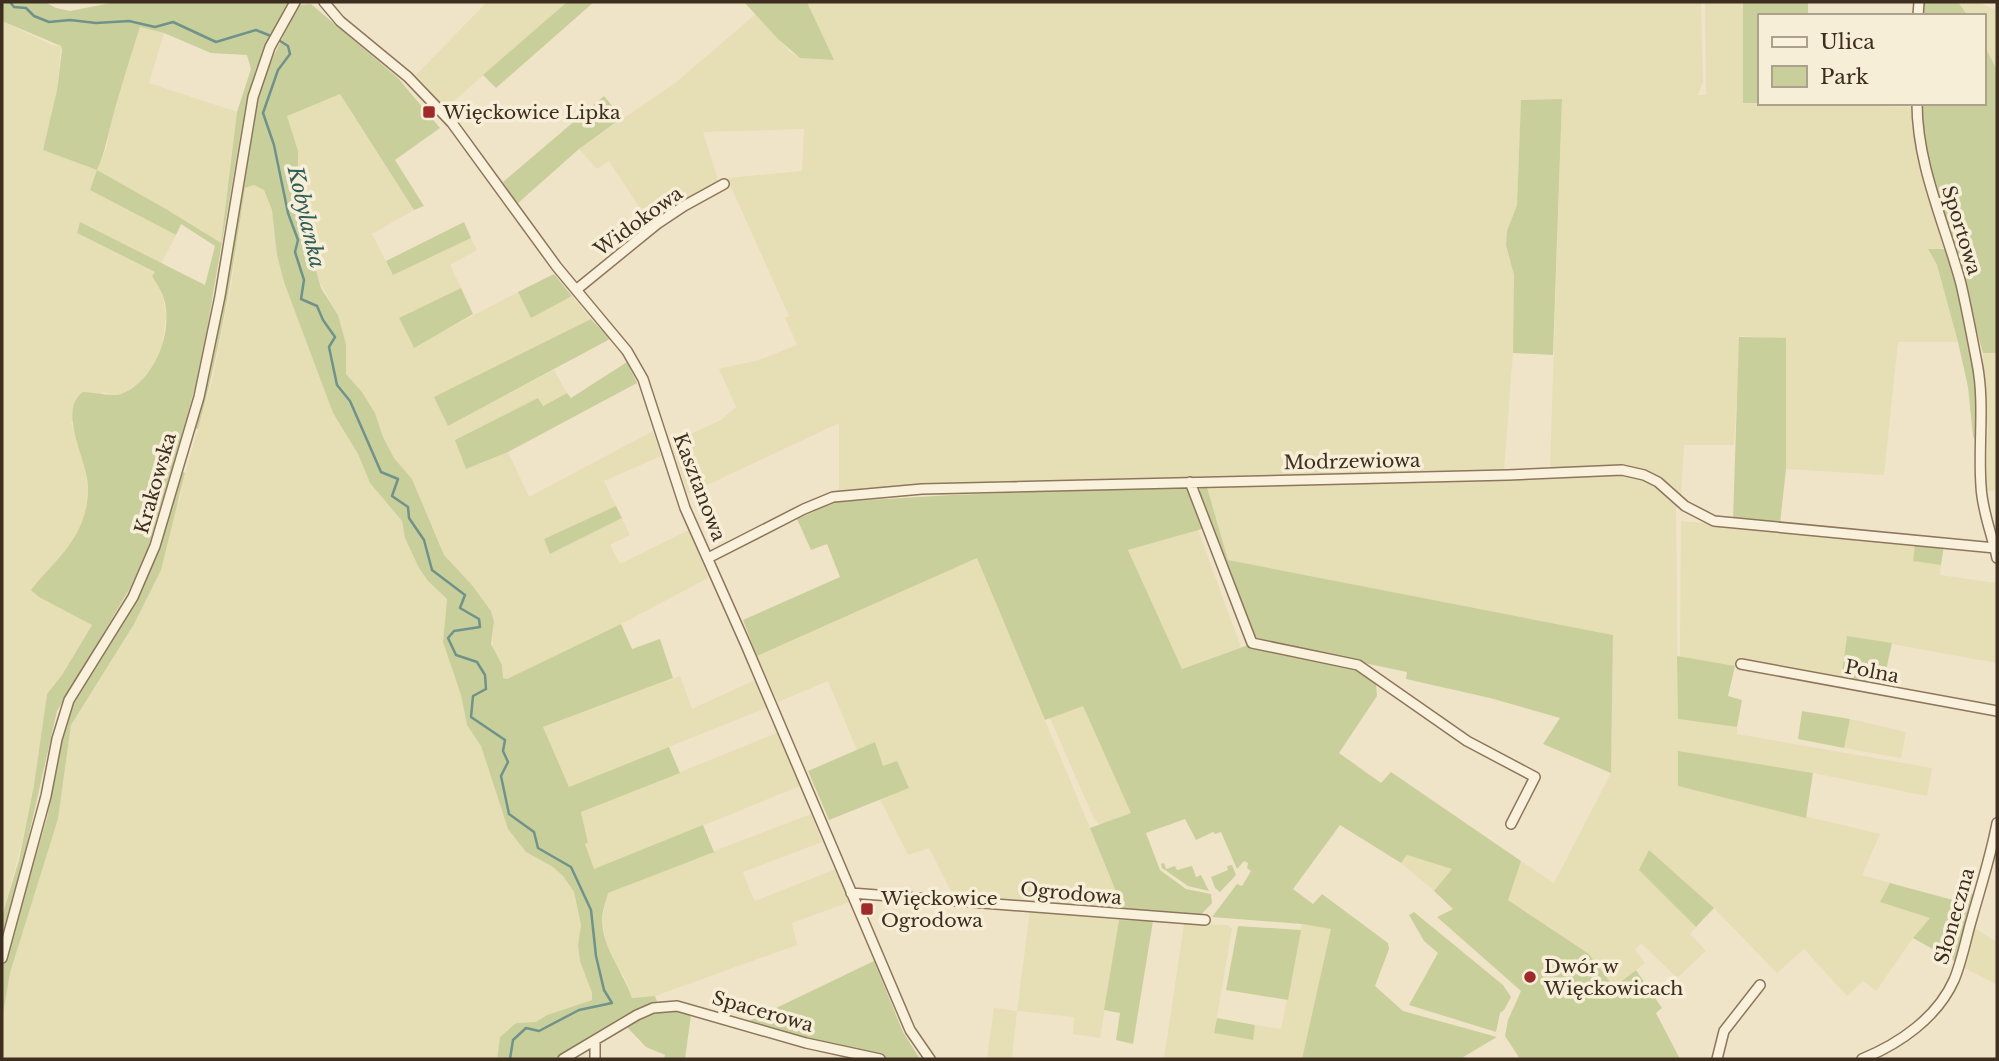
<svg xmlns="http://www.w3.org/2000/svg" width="1999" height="1061" viewBox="0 0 1999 1061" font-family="'Libre Baskerville',serif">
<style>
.farmland{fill:#e6deb5}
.green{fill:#c9cf9b;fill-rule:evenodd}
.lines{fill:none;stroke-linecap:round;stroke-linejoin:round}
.stream{stroke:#6f938a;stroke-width:2.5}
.minor-casing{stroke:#8d765c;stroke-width:12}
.minor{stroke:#faf1dc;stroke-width:9}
.poi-dot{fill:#9e2a2b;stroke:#f7eed8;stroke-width:2.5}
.labels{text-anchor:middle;stroke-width:7;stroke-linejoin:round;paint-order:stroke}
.poi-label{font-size:19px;fill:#3d2e20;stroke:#f7eed8;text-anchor:start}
.street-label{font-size:19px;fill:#3d2e20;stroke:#f7eed8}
.water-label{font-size:21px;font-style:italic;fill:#2f5d5a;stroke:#f7eed8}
</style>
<rect width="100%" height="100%" fill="#f0e4c8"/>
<path class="farmland" d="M487 2H567L446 108 416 75Z
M807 2H1701L1703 82 1698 95H1706L1705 2H1743V103L1913 107 1916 143 1944 248 1928 250 1937 265 1958 342H1898L1884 475 1786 469V339L1740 336 1734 445H1684L1681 498 1622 467 1550 468 1562 100H1521L1517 205 1507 231 1506 245 1514 275 1513 353 1504 470 1429 474 948 484 839 491V423L688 494 671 443 721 420 736 407 719 369 759 360 797 345 785 318 789 316 727 178 802 171 804 129 703 132 719 183 650 223 609 161 597 169 579 149 675 83 756 14 790 52 800 58 833 60Z
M1958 2H1977L1997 10V70L1983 43V16H1968Z
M2 21 52 45 61 46 57 90 43 150 97 170 107 146 110 125 122 80 140 27 164 33 149 83 237 112 221 244 166 209 98 171 90 190 176 235 161 264 80 223 77 233 155 272 152 276 163 297 166 316 162 346 153 367 139 384 118 396 103 392 71 423 80 446 88 487 85 516 79 533 32 590 92 625 62 675 47 694 34 785 23 839 2 916Z
M340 94 414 210 372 234 393 275 471 238 477 250 450 265 461 288 399 318 413 347 518 292 531 317 572 296 591 319 435 397 448 426 554 370 567 393 542 406 538 398 466 469 508 452 529 497 653 431 661 456 604 481 616 506 544 540 551 554 622 518 630 535 610 545 620 564 689 530 708 578 621 624 507 679 503 678 502 665 492 650 494 622 491 611 472 585 444 555 412 479 394 458 383 437 375 413 362 392 346 374V344L338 315 318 279 298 206 287 115Z
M254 185 264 190 272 210 275 232 305 334 333 413 358 454 370 483 402 521 405 538 428 581 447 599 443 642 461 695 467 725 481 746 508 829 526 852 553 867 563 876 574 892 581 925 578 945 580 961 592 993V1000L547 1015 536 1022 516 1023 500 1037 497 1059H2V1020L10 973 58 819 71 725 180 499 185 473 212 381 232 280 245 188Z
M1983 353H1997V490L1986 491 1988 434Z
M1628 473 1650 482 1676 503 1678 719 1737 727V734L1932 768 1927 796 1813 773 1678 752V786L1880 834 1862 875 1890 883 1880 902 1930 918 1913 938 1876 991 1863 981 1847 996 1804 949 1777 973 1714 908 1640 870 1696 927 1690 934 1706 951 1677 978 1641 943 1635 950 1645 963 1614 987 1589 954 1507 899 1521 861 1554 883 1611 773 1613 635 1227 560 1206 484Z
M1681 521 1915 544 1913 561 1941 565 1940 575 1996 583 1997 663 1847 636 1840 686 1680 657Z
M1198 530 1241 647 1182 669 1128 550Z
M977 558 1090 828 1124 911 955 899 929 848 908 855 880 799 909 788 883 767 874 743 857 750 828 681 778 702 757 656Z
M680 676 692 709 755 680 766 708 569 787 543 727Z
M1083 705 1132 814 1101 825 1094 819 1050 718Z
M1850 719 1906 732 1901 758 1844 748Z
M777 733 800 786 594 870 584 844 588 843 581 812Z
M811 814 822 842 743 872 751 893 755 901 836 869 849 902 792 923 797 945 655 996 632 998 625 978 613 961 606 942 602 919 608 892Z
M1407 855 1453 869 1434 891 1401 863Z
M1030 911 1119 920 1100 1038 1073 1034 1074 1017 1017 1011 1012 1059H987L994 1008 1017 1011Z
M1184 924 1228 925 1232 929 1214 1033 1252 1040 1255 1025 1281 1029 1302 924 1332 929 1302 1059H1164Z
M1973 927 1997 942V985L1963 967Z"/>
<path class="green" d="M2 2H45L56 8 70 11 116 2H291L256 69 246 103 207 329 195 387 177 452 148 548 130 588 57 711 23 861 2 935V916L19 860 34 785 47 694 62 675 92 625 39 597 31 590C59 555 87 537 88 489 89 462 56 411 83 392 92 392 114 397 121 394 155 382 175 329 163 296 160 289 156 283 152 276L155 272 77 233 80 222 205 285 215 246 181 224 176 235 90 190 97 170 43 150 57 90 62 50 61 46 2 21ZM140 27 164 33 211 53 247 55 251 69 237 112 221 243 166 209 97 170C106 150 108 133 114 112 122 83 131 55 140 27Z
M567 2H594L496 88 483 75Z
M744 2H807L834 60 800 58 778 39Z
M1743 2H1808V16H1759V103H1743Z
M1923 2H1958L1968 16H1922Z
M311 4 398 78 440 128 395 160 424 206 414 210 340 94 287 116 298 151V206L321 288 338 315 346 344V374L362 392 375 413 383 437 394 458 412 479 444 555 472 585 491 611 494 622 491 644 502 665 503 678 507 679 621 624 632 649 660 639 673 678 543 727 569 787 669 747 680 773 581 812 588 843 585 844 594 869 703 825 714 852 608 893C606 901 602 912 602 920 603 950 623 971 632 998L655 996 658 1004 564 1059H497L500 1037 516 1023 536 1022 547 1015 592 1000V993L580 961 578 945 581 925 574 892 563 876 553 867 526 852 508 829 481 746 467 725 461 695 443 642 447 599 428 581 419 568 405 538 402 521 370 483 358 454 333 413 284 282 277 255 272 210 264 190 254 185 245 188C233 270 220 350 198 429L193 428 258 87 299 5Z
M1983 43 1997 70V353H1983L1926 159 1921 126V103H1983Z
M604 96 622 118 579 149 517 204 503 182Z
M1562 99 1553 355 1513 353 1514 275 1506 245 1507 231 1517 205 1521 100Z
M464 222 471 238 393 275 386 261Z
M1928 249H1945L1973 343 1976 368 1978 446 1973 436 1968 387 1958 342 1937 265Z
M554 274 572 296 531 318 518 292Z
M461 288 473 314 414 348 399 318Z
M591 319 610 339 448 426 434 397Z
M1739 337 1786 338V469L1780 524 1733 520Z
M627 362 637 383 508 452 466 469 455 440 538 398 543 406 567 393 571 398Z
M181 471 185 473 161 570 134 624 71 725 58 819 10 973 2 1020V968L47 818 61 735 69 709 144 581Z
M1201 484H1206L1228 560 1613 635 1611 773 1543 744 1560 718 1490 698 1406 679 1407 672 1254 640 1199 497Z
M1186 486 1202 529 1128 550 1182 669 1248 645 1352 667 1376 683 1377 696 1339 753 1381 783 1391 772 1521 861 1508 900 1589 954 1614 987 1636 970 1662 1008 1656 1013 1680 1059H1520L1505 1036 1508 1020 1521 991 1437 917 1453 909 1434 891 1452 869 1407 855 1401 863 1340 825 1293 889 1313 904 1322 894 1388 943 1389 949 1375 986 1403 1011 1497 1037 1460 1059H1302L1331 929 1302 924 1212 917 1237 884 1242 886 1251 871 1247 868 1248 863 1244 861 1237 869 1221 832 1215 834 1213 832 1196 840 1185 819 1146 833 1160 870 1186 889 1211 894 1212 903 1200 916 1124 911 1090 828 1131 813 1083 706 1045 720 977 558 757 656 743 620 840 577 827 544 811 550 797 519 836 502 951 495Z
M616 506 622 518 550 554 544 539Z
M1915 544 1944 545 1941 565 1913 561Z
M1847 636 1892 643 1881 693 1840 686Z
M1677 656 1735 666 1728 696 1742 700 1737 727 1678 719Z
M1802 711 1850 719 1844 748 1798 739Z
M875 742 883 766 897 761 909 788 829 820 808 771Z
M1678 751 1813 773 1806 818 1678 786Z
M1649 850 1714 908 1696 927 1639 870Z
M1164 863 1166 869 1175 866 1177 870 1192 866 1196 877 1201 875 1209 891 1188 886 1162 868 1161 864Z
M1232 865 1236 875 1220 892 1215 888 1211 877 1228 870 1227 866Z
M1890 883 1953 900 1959 891 1974 894 1956 962 1913 938 1930 918 1880 902Z
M1414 912 1503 985 1511 997 1504 1010 1500 1013 1496 1032 1409 1005 1438 953 1424 941 1409 915Z
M1119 920 1153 921 1133 1044 1116 1040 1120 1013 1104 1010Z
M1238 926 1301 930 1288 1000 1226 990Z
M874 961 903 1032 920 1059H889L869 1052 806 1040 749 1021Z
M677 1009 691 1015 685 1059H664L665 1055 646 1047 625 1025 649 1012Z
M1217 1018 1255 1025 1253 1040 1214 1033Z"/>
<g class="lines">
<path class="stream" d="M10 2 14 7 26 8 34 16 49 22 70 20 96 23 129 21 155 27 173 22 216 42 256 30 271 36
M277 39 288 46 290 54 278 70 263 113 274 145 288 213 298 240 295 252 304 280 301 299 317 306 323 320 335 337 329 347 337 385 350 401 381 472 398 479 392 496 408 507 409 518 424 540 432 570 465 595 460 608 479 619 480 627 454 631 448 638 456 655 477 662 485 675 486 689 473 696 471 717 505 740 503 751 508 762 501 776 509 814 534 832 538 848 571 867 591 910 596 956 604 990 612 1003 579 1010 539 1031 526 1028 513 1040 510 1059"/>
<defs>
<path id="minor" d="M324 2 340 21 408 77 452 123 557 267 627 351 643 379 685 508 746 645 910 1030 930 1059
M1918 16 1919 2
M1917 103C1917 166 1945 224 1961 284 1967 310 1972 337 1977 363 1985 403 1978 445 1981 486 1982 511 1992 534 1997 558
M576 290 657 224 684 206 724 184
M1190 482 1252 643 1358 665 1467 741 1535 777 1511 824
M708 558 804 509 833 497 922 489 1508 475 1622 470 1644 475 1658 482 1685 506 1714 521 1995 548
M1741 664 1997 711
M851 893 1205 920
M2 958 46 796 57 739 69 700 133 597 155 546 199 397 220 296 253 97 270 47 295 2
M595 1041V1059
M563 1059 637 1015 653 1008 677 1006 806 1043 880 1059
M1717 1059 1724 1031 1760 985
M1862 1059C1899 1044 1937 1018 1954 980 1962 961 1966 938 1972 918 1981 886 1991 855 1997 823"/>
</defs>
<use href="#minor" class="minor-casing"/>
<use href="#minor" class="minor"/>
</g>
<g class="poi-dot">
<rect x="422" y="105" width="14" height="14" rx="3.5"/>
<rect x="860" y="902" width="14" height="14" rx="3.5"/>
<circle cx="1530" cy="977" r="7"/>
</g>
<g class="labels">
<g class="poi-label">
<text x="443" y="119">Więckowice Lipka</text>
<text x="881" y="905">Więckowice<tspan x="881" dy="22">Ogrodowa</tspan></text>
<text x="1544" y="973">Dwór w<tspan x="1544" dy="22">Więckowicach</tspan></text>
</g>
<g class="street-label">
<text transform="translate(638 221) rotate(-36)" y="7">Widokowa</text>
<text transform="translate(1962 230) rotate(73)" y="7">Sportowa</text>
<text transform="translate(1352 461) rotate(-1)" y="7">Modrzewiowa</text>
<text transform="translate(155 483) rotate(-74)" y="7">Krakowska</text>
<text transform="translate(700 487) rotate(69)" y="7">Kasztanowa</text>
<text transform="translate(1872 671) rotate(11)" y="7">Polna</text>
<text transform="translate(1071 893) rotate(5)" y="7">Ogrodowa</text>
<text transform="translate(1954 916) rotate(-74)" y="7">Słoneczna</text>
<text transform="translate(763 1011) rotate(16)" y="7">Spacerowa</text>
</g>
<g class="water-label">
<text transform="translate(306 217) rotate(77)" y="7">Kobylanka</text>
</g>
</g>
<rect width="1999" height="1061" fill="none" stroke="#3d2e20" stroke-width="7"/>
<rect x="1758" y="14" width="228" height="91" fill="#f7eed8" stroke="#ada18e" stroke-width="2"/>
<rect x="1772" y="37" width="35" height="10" fill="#faf1dc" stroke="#ada18e" stroke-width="2"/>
<text x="1820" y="49" font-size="21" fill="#3d2e20">Ulica</text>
<rect x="1772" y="66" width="35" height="21" fill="#c9cf9b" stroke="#ada18e" stroke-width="2"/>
<text x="1820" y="84" font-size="21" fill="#3d2e20">Park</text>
</svg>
